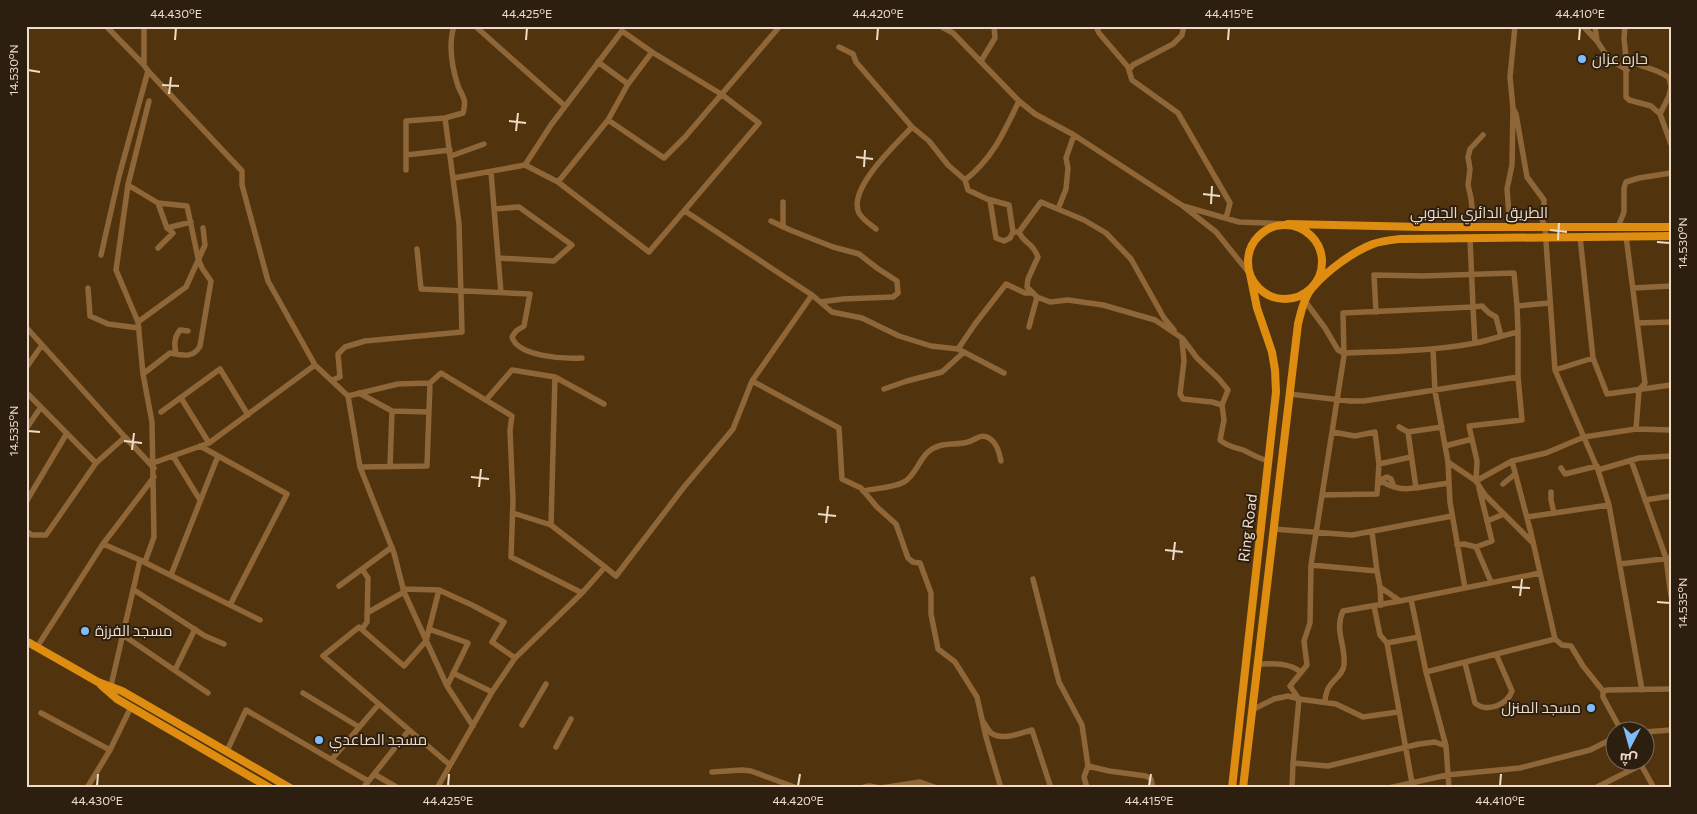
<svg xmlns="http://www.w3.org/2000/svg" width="1697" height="814" viewBox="0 0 1697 814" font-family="Commissioner,Cairo,sans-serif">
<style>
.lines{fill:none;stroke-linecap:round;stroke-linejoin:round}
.minor{stroke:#8e6638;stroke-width:5.5}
.major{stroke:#de8d11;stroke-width:8}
.ticks{fill:none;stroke:#eedcc8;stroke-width:2}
.poi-dot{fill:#7fbdf9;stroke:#2d1f10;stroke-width:2}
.labels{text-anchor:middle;stroke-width:4;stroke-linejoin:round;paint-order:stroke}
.poi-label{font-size:15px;fill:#eedcc8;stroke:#2d1f10;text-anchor:start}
.street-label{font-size:15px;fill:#eedcc8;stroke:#2d1f10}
.neatline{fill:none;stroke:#eedcc8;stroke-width:2}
.ticks-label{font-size:12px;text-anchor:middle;fill:#eedcc8}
</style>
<rect width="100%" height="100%" fill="#51340e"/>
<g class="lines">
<path class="minor" d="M106 26 144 65
M144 26V65L148 71 242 171V185L268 281 315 365 348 396 360 467 394 553 404 592 447 686 473 726
M475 26 565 106
M940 26 953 33 1019 101 1035 114 1074 135 1183 206
M1096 26 1099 33 1128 67 1132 80 1178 113 1230 203 1226 218
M1583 26 1597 41
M1595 26 1597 41 1609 59 1627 70
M1625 26 1624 39 1626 57C1637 68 1656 67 1669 78L1671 86
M839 47 853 54 856 62 912 127 929 141 948 165 965 180C993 158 1004 132 1019 101
M1626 57V97L1629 100 1651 106 1660 114
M981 61 995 38 994 26
M598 62 628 84 652 52
M1129 70 1133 65 1173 44 1182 35 1184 26
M1671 87 1669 96 1660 114 1671 144
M1513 108 1516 114 1527 177 1544 200V208L1541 217 1545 227 1555 370 1598 470 1609 505 1642 690
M608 120 664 158 685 137 780 26
M406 155 450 150
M451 156 484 144
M406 170V121L445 118 463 113C467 99 463 98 458 86 452 67 448 45 454 26
M491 172 501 293
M454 178 525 165 558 182 649 252 759 123 721 94 652 52 622 31 551 125 525 165
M965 180 968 190 987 199 1009 205 1013 232H1019L1041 202 1084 220 1106 233 1131 259 1164 318 1174 330
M558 182 608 120 628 84
M128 185 158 203 187 206 198 258 202 268 211 281 200 346C193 359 182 355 170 353L143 374
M990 200 996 238 1004 241 1010 238 1013 232
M158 203 167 228 191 222
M494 209 519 207 572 245 554 261 498 258
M1058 209 1066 189 1068 168 1066 158 1074 135
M685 211 812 295 832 312 862 318 899 336 931 346 958 349 1004 373
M771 221 790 230 833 247 859 254 877 268 897 281 898 293 893 297 843 299 820 302
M783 227V202
M1474 227 1471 198 1468 185 1470 169 1468 157 1470 149 1483 135
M1510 227 1507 189 1512 165 1513 108 1510 77 1515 26
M1618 227 1624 212V188L1626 182 1639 178 1671 173
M876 229C870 224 863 220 859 213 847 189 897 143 912 127
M1019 232C1024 244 1032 241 1038 257L1028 279 1027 287 1037 297 1029 327
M1626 236 1645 383 1639 390 1636 429 1671 430
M1580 237 1593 358 1607 394 1671 385
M158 248 173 233 167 228
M417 249 421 289 530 294 524 326 516 331 512 337C518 357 565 359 582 358
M101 255 119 176 148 71
M1250 274 1216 232 1183 206 1239 222 1288 224
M88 288 90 316 108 324 139 328
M1633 288 1671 286
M1037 297 1050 302 1068 300 1103 305 1155 320 1182 338 1197 358 1219 379 1228 390 1222 405 1224 420 1220 440C1228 447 1234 447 1243 450 1252 454 1259 459 1269 461
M1305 301 1325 328 1338 350 1344 353C1388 352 1433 351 1476 343 1490 340 1504 335 1518 332L1517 306
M1376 312 1374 275 1423 276 1514 273 1517 306 1550 303
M138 322 186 287 205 245 203 228
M1637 323 1671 322
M26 327 125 437
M1182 340 1184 361 1180 394 1183 399 1212 402 1222 405
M1475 343 1473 307 1482 306 1489 313 1496 317 1501 336
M958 349 975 324 1006 284 1025 293H1033
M1433 349 1435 391 1448 462 1450 502 1465 588
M176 354C174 344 174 338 180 330L188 331
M26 368 42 345
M1555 370 1593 358
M1518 377 1522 420 1469 426 1477 461 1476 481 1512 461 1546 453 1584 437 1636 429
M332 380 340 377 338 354 345 347 365 341 462 332 459 224 445 118
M752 381 839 428 842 479 861 488 877 507 896 524 908 558 913 562 920 563 931 593V614L938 649 955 662 977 697 986 737 1001 788
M884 389 907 381 942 372 964 352
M26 392 96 463
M359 393 392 411 428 412
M1289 394 1350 401H1364L1518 377V332
M348 396 398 384 430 383 441 373 512 416 510 430 513 501 511 557 582 593
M181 398 209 443
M486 400 512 370 555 377 604 404
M161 412 220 369 248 415
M1399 427 1408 432
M1442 427 1408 432 1416 488 1449 483
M26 429 41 407
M1332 432 1355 436 1375 432 1379 464
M200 446 287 494 230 605
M1445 446 1472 439
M173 456 200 500
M1631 460 1666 558 1671 596
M1512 461 1531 533 1555 639 1562 645 1571 646 1583 666 1603 691
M1448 462 1476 481 1485 495 1533 543
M153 463 209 443 315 365
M360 467 427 466 430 383
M390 467 392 411
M1561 468 1565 474 1597 466
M1598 470 1639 458 1671 456
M1378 479C1388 486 1404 492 1416 487
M1380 483 1382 479 1387 477 1391 479 1394 487
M1503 484 1515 474
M1479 488 1492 541 1476 547 1491 582
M863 491C876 488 893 488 904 482 915 476 919 460 928 452 941 441 953 446 968 442 976 440 980 433 989 438 997 443 999 452 1001 461
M1551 492V500L1554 513
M1322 495 1377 494 1379 464 1411 457
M1645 500 1671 496
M26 502 67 433
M1527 517 1609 505
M1487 521 1504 514
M551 525 555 377
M1273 529 1352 535 1452 516
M26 531 32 535H46L96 463 125 437 154 468
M1372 532 1377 571
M103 544 140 560
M1457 545 1464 544 1476 547
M145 562 154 537 152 422 143 374 138 322 116 270 128 185 149 101
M1620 564 1671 558
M1311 565 1377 571 1380 587 1400 601 1540 573
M605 567 616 576 684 487 733 429 752 381 812 295
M171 575 218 456
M1033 579 1059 682 1082 725 1088 766 1084 777 1087 788
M339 586 392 547
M1380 587 1381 605
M403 589 439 590 472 605 504 622 492 642 515 658
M134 590 205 636 224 644
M439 590 426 641 404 666 359 627 323 656 450 765
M1411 599 1426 672 1446 746 1449 788
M1374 606 1380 635 1387 643 1419 637
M367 613 404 592
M362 629 367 622 368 578 362 569
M429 629 468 643 447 686
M123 635 208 693
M1387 643 1412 783
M37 647 103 544 154 477
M1465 663 1475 703C1487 713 1507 705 1512 691L1496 654
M1257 664C1273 664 1288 662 1301 672
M175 670 195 629
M1426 672 1555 639
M453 673 492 692
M110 690 140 560 260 620
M303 693 359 727
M1325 702C1325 699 1326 694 1327 691 1330 681 1343 676 1344 665 1346 646 1334 630 1343 611L1400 601
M1252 710 1274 699 1288 696 1299 699 1336 704 1363 717 1398 712
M41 713 110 750
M984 723C986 726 988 730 991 733 1002 741 1021 733 1032 730L1051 788
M522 725 546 684
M1622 732 1603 697V691L1608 690 1671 689
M1644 732 1671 730
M1446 746 1435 742 1419 744 1328 766 1293 763 1299 699 1290 686 1307 665 1304 641 1310 623 1311 565 1344 356 1343 313 1473 307 1470 238
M556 747 571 719
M227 751 246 710 368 781
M332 759 379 704
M1640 763 1654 788
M1088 766 1109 771 1146 776 1151 779 1153 788
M712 772 742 770 751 771 797 788
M374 774 398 788
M87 788 110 750 131 707
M363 788 409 730
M437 788 492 692 515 658 582 593 605 567 551 525 513 513
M861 788 869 786 880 788
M881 788 920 782 937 788
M1292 788 1293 763
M1389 788 1447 775 1520 768 1590 750 1614 738
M1595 788 1641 765"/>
<path class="major" d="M1288 224 1422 227H1671
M1248 262a37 37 0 1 1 74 0a37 37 0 1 1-74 0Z
M26 641 98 682 122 691 290 788
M101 685 117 699 270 788
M1232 788 1276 392 1275 370 1272 352 1257 308 1250 274
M1243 788 1298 324C1301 312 1304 298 1312 288 1327 271 1352 252 1373 244 1381 241 1391 240 1400 239L1671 236"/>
</g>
<path class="ticks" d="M175 40 176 28M526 40 527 28M877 40 878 28M1228 40 1229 28M1579 40 1580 28M28 70 40 72M162 85 179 86M169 94 171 77M509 121 526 123M516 131 518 113M856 157 873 159M864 167 865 150M1203 194 1220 196M1211 204 1212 186M1550 230 1567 232M1558 240 1559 223M1657 242 1670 243M28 431 40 432M124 441 142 443M132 450 134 433M471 477 489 479M479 487 481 469M818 514 836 516M826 523 828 506M1165 550 1183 552M1173 560 1175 542M1512 587 1530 588M1520 596 1522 579M1657 602 1670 603M97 786 98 774M448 786 449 774M798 786 800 774M1149 786 1151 774M1500 786 1501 774"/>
<g class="poi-dot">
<circle cx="1582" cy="59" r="5"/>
<circle cx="85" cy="631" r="5"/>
<circle cx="1591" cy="708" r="5"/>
<circle cx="319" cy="740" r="5"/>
</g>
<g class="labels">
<g class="poi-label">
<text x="1592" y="64">حاره عزان</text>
<text x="95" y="636">مسجد الفرزة</text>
<text x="1581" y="713" text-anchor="end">مسجد المنزل</text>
<text x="329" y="745">مسجد الصاعدي</text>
</g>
<g class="street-label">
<text x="1479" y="218">الطريق الدائري الجنوبي</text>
<text transform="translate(1248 528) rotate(-83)" y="5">Ring Road</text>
</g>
</g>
<rect width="1697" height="814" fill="none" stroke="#2d1f10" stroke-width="55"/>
<g transform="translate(1630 746) rotate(186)"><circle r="24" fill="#2d1f10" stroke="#7a6b5a"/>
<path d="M0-4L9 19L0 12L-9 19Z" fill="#7fbdf9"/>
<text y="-8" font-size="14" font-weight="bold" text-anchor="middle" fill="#eedcc8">ش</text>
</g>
<rect x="28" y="28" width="1642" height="758" class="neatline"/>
<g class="ticks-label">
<text x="176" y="18">44.430°E</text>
<text x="527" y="18">44.425°E</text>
<text x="878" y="18">44.420°E</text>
<text x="1229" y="18">44.415°E</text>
<text x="1580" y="18">44.410°E</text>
<text transform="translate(14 70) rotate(-90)" y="4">14.530°N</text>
<text transform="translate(1683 243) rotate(-90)" y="4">14.530°N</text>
<text transform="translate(14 431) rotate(-90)" y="4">14.535°N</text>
<text transform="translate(1683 603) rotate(-90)" y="4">14.535°N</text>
<text x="97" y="805">44.430°E</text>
<text x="448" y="805">44.425°E</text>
<text x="798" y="805">44.420°E</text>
<text x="1149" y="805">44.415°E</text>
<text x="1500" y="805">44.410°E</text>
</g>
</svg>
